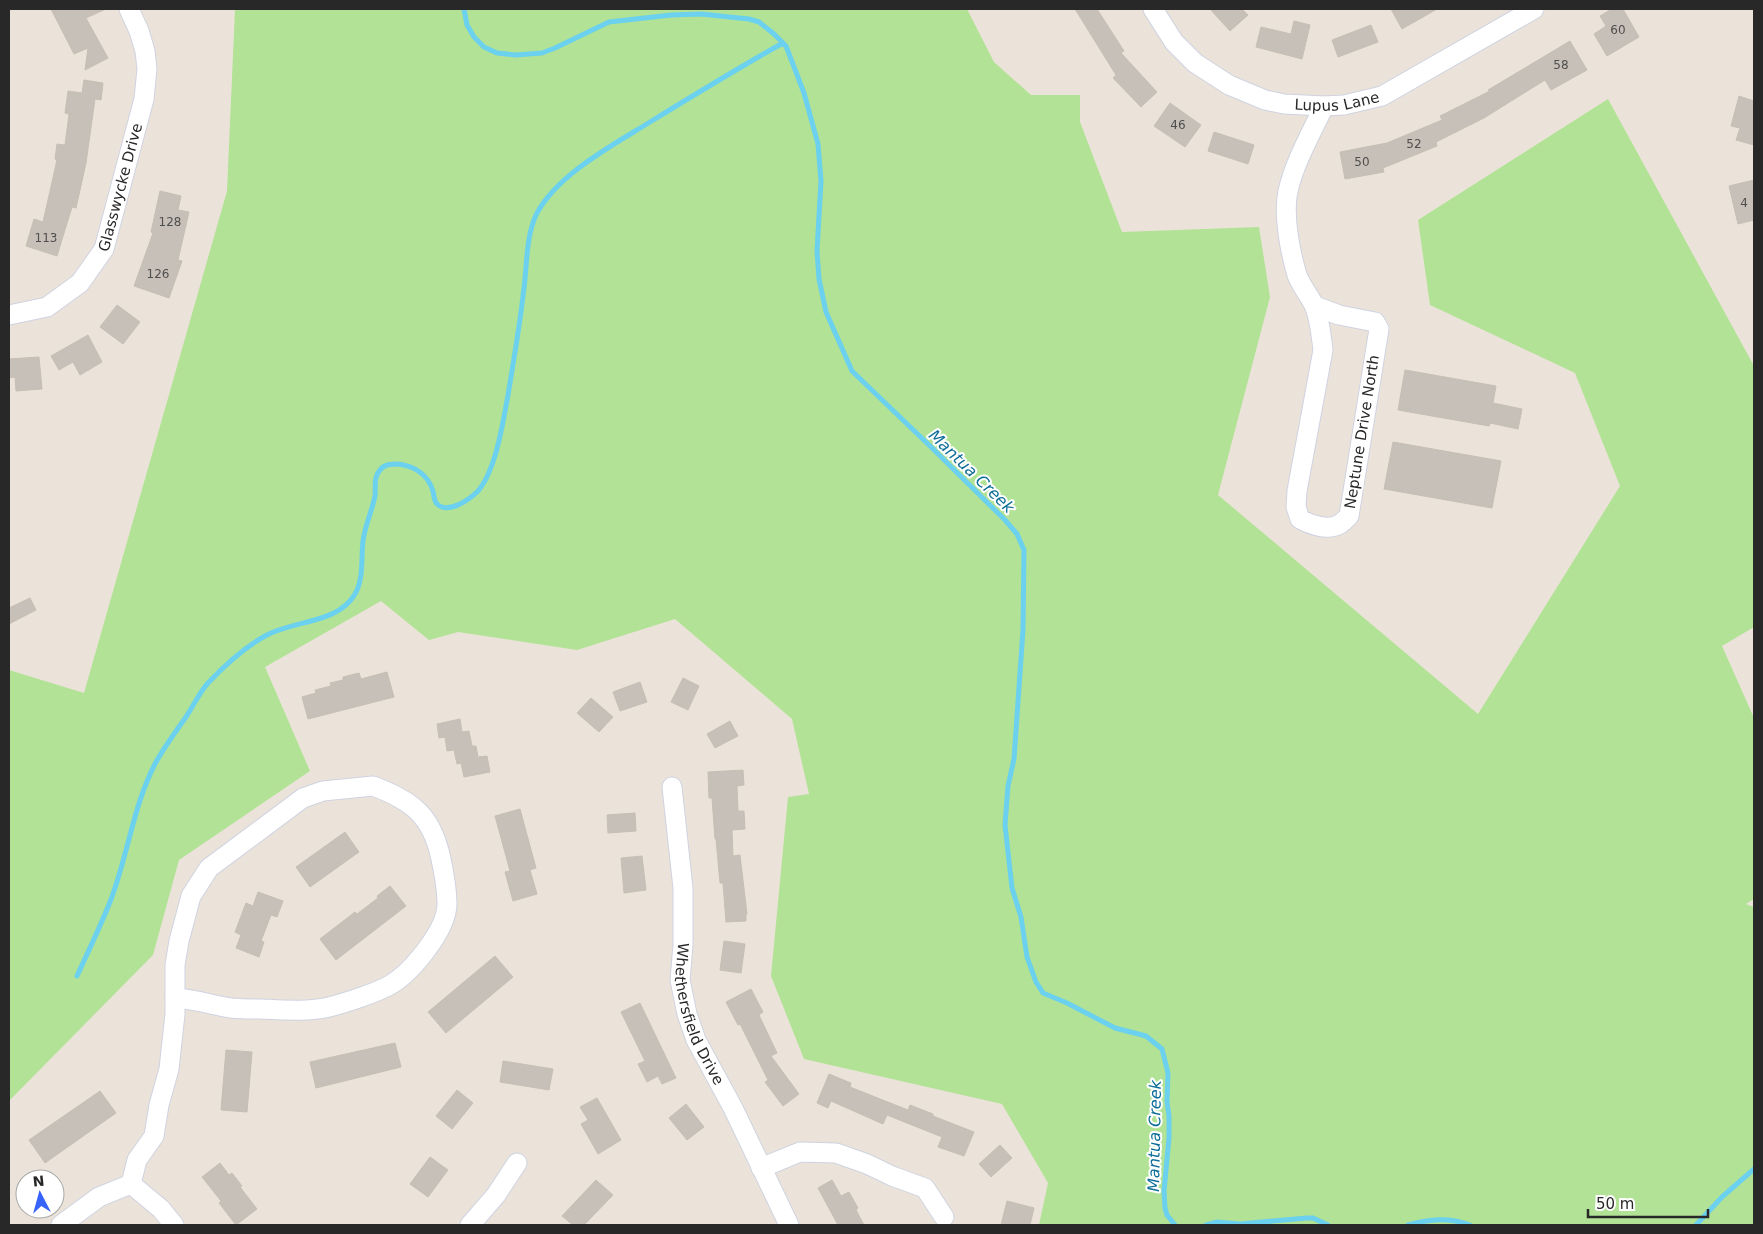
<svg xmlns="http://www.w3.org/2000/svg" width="1763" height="1234" viewBox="0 0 1763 1234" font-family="'DejaVu Sans',sans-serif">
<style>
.green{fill:#b2e295}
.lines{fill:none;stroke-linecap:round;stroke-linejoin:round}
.stream{stroke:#6bd1ee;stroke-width:5}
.building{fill:#c6c0b9;stroke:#c6bfb3}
.minor-casing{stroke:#cfd3e1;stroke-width:21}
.minor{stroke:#fff;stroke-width:19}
.labels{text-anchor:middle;stroke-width:4;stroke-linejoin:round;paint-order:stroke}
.number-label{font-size:12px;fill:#504e4c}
.street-label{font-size:15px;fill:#282828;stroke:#fff}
.water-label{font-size:16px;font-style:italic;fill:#0d6d98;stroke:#fff}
</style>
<rect width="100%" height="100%" fill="#ebe3d9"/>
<path class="green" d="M235 9H967L994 62 1031 95H1080V122L1122 232 1259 227 1270 297 1218 495 1478 714 1620 486 1575 373 1430 305 1418 220 1608 99 1754 366V627L1722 646 1754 718V899L1746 904 1754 907V1225H1039L1048 1183 1002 1104 804 1059 771 976 788 797 809 794 792 719 675 619 577 650 458 632 429 640 381 601 265 667 310 771 179 860 153 955 9 1101V670L84 693 227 191Z"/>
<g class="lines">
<path class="stream" d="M464 9 467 25 474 37 484 47 497 53 516 55 542 53 555 48 609 22 671 15 701 14 749 19 759 22 774 34 786 46 804 93 818 144 821 181 817 251 819 279 826 312 852 371 930 446 1005 520 1017 534 1024 550 1023 630 1014 759 1008 786 1005 825 1012 888 1021 917 1027 957 1036 982 1043 993 1067 1003 1115 1028 1146 1036 1162 1049 1168 1073 1167 1102 1169 1116V1138L1164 1191 1165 1208 1167 1215 1175 1225
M77 976C88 952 100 927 110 902 128 856 133 805 156 762 165 746 176 731 186 717 194 705 199 693 208 683 224 666 245 647 265 636 293 620 338 624 355 594 364 578 361 559 363 541 365 525 372 511 375 496 376 487 373 478 380 470 384 464 392 464 398 464 415 466 428 475 433 491 434 495 434 501 437 504 448 515 470 499 478 491 496 470 503 422 508 395 514 359 520 324 524 288 527 265 526 237 536 215 556 175 613 145 650 122 694 95 738 68 783 43
M1206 1225 1217 1222 1240 1224 1307 1218H1313L1328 1225
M1408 1225C1430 1219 1448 1217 1470 1225
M1696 1225 1722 1197 1754 1169"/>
</g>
<path class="building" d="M51 9H106L86 18 108 58 85 70 88 48 74 54Z
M1075 9H1097L1124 51 1121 53 1157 92 1141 107 1113 78 1116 75Z
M1210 9H1242L1248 15 1230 31Z
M1391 9H1437L1402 29Z
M1612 9H1623L1639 37 1607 56 1594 34 1606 26 1600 16Z
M1294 21 1310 25 1302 59 1256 47 1261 27 1291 34Z
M1371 25 1378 42 1338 57 1332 40Z
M1570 41 1587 70 1551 90 1545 80 1484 118 1436 142 1437 146 1383 168 1384 172 1345 179 1340 152 1387 143 1442 120 1440 116 1490 91 1488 90Z
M84 80 103 83 101 100 95 99 86 163 76 208 72 207 57 256 26 246 34 219 43 222 57 160 55 159 57 144 65 145 69 114 65 113 68 91 82 93Z
M1739 96 1754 101V145L1736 140 1740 128 1731 126Z
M1170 103 1201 125 1185 147 1154 126Z
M1214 132 1254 145 1248 164 1208 151Z
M1754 180V220L1738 224 1729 186Z
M160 191 181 196 178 210 189 212 178 260 182 261 169 298 134 286 153 233 151 232Z
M117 305 140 322 123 344 100 327Z
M88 335 102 362 80 375 73 362 59 370 51 356Z
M39 357 42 389 16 391 15 377 9 378V359Z
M1405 370 1496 386 1493 403 1522 409 1518 429 1490 423 1489 426 1398 410Z
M1393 442 1501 461 1492 508 1384 489Z
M30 598 36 610 9 624V608Z
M387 672 394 697 308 719 302 697 316 693 315 690 331 686 330 683 343 680V677L359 673 361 679Z
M683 678 699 686 688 710 671 702Z
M640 682 647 702 620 711 613 692Z
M591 698 613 717 599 732 577 713Z
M460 719 462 732 469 731 472 746H476L478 757 487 756 490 772 464 777 461 763 457 764 454 750 447 751 445 737 439 738 437 724Z
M730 721 738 736 715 748 707 734Z
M743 770 744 785 737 786 738 811H744L745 829 732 830 733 856 740 855 747 914H746V921L726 922 723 883H720L716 839H715L712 798H709L708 772Z
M520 809 536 868 530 870 537 894 513 901 505 872 510 871 495 816Z
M635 813 636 831 608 833 607 815Z
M345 832 359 852 310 887 296 867Z
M642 856 646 890 624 893 621 858Z
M390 886 406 906 336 960 320 939 355 912 357 914 378 898 377 896Z
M258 892 283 901 277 917 271 915 261 941 264 942 259 957 236 948 241 935 235 932 246 903 253 906Z
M724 941 745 944 741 973 720 970Z
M495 956 513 977 446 1033 428 1012Z
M751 989 763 1012 759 1015 777 1053 771 1056 799 1094 783 1106 765 1082 768 1080 740 1024 738 1025 726 1002Z
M640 1003 676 1078 662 1084 658 1076 647 1082 638 1064 645 1061 621 1012Z
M395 1043 401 1067 316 1088 310 1062Z
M226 1050 252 1052 247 1112 221 1110Z
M503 1061 553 1069 549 1090 500 1082Z
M829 1074 851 1083 850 1087 908 1110 910 1105 933 1114V1116L974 1132 964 1156 938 1147 942 1137 887 1115 883 1124 831 1101 828 1108 817 1103Z
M457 1090 473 1103 452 1129 436 1116Z
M100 1091 116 1113 45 1163 29 1140Z
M597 1098 621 1140 598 1154 581 1124 588 1120 580 1107Z
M686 1104 704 1127 687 1140 669 1118Z
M1000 1145 1012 1158 991 1177 979 1164Z
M430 1157 448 1170 428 1197 410 1184Z
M220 1163 229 1175 232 1173 242 1186 240 1187 257 1209 236 1225 219 1203 221 1201 202 1177Z
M596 1180 613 1195 584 1225H573L562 1216Z
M832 1180 841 1196 849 1192 858 1208 856 1210 864 1225H838L818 1188Z
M1007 1201 1034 1208 1030 1225H1001Z"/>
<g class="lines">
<defs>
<g id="minor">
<path id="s1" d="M1153 9 1174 42 1195 63 1229 85 1265 100 1284 104 1324 106 1344 105 1382 96 1534 9"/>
<path d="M1315 306 1339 315 1375 322 1379 329 1349 516C1346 519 1343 522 1340 524 1328 531 1311 525 1300 519L1296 507 1297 491 1323 350C1321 335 1320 319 1314 305 1309 295 1301 286 1297 275 1290 251 1282 212 1289 187 1296 159 1312 132 1324 106"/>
<path id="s2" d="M9 315 47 307 80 283 104 249 144 99 147 69 145 51 139 31 129 9"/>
<path d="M373 786C413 801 432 816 441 859 444 873 447 889 447 904 447 930 411 973 390 985 376 993 345 1003 329 1007 308 1012 283 1010 261 1009 251 1009 241 1009 231 1008 212 1005 194 999 175 998V965L179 941 191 896 209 868 303 798 323 791Z"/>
<path id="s3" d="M672 787 683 888V945L680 980 687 1014 696 1040 733 1108 789 1225"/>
<path d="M761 1168 800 1152 836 1153 867 1164 892 1176 925 1188 944 1217"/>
<path d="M131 1184 161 1209 174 1225"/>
<path d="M61 1225 99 1197 131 1184 137 1160 154 1136 159 1105 169 1069 175 1014V998"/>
<path d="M470 1225 496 1195 517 1163"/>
</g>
</defs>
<use href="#minor" class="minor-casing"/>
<use href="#minor" class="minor"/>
</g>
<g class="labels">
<g class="number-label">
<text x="1618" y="34">60</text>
<text x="1561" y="69">58</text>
<text x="1178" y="129">46</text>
<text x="1414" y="148">52</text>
<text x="1362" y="166">50</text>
<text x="1744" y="207">4</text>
<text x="170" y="226">128</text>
<text x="46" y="242">113</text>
<text x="158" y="278">126</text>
</g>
<g class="street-label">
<text dy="5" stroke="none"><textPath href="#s1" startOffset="221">Lupus Lane</textPath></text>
<text dy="5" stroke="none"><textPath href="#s2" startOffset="185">Glasswycke Drive</textPath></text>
<text transform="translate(1362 432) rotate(-81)" y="5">Neptune Drive North</text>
<text dy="5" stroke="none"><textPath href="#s3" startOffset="231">Whethersfield Drive</textPath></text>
</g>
<g class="water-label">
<text transform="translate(972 471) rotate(44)" y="6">Mantua Creek</text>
<text transform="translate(1154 1136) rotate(-89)" y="6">Mantua Creek</text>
</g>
</g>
<rect width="1763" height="1234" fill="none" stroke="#282828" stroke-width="20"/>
<g transform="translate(40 1194) rotate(354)"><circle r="24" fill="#ffffff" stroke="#a9a9a9"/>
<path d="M0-4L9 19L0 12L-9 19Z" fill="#3763fa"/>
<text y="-8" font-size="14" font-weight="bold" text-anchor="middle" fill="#282828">N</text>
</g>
<path d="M1588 1209v8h120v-8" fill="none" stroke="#282828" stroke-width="2.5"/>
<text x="1596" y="1209" font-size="15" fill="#282828" stroke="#ffffff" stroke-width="4" paint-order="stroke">50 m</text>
</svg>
